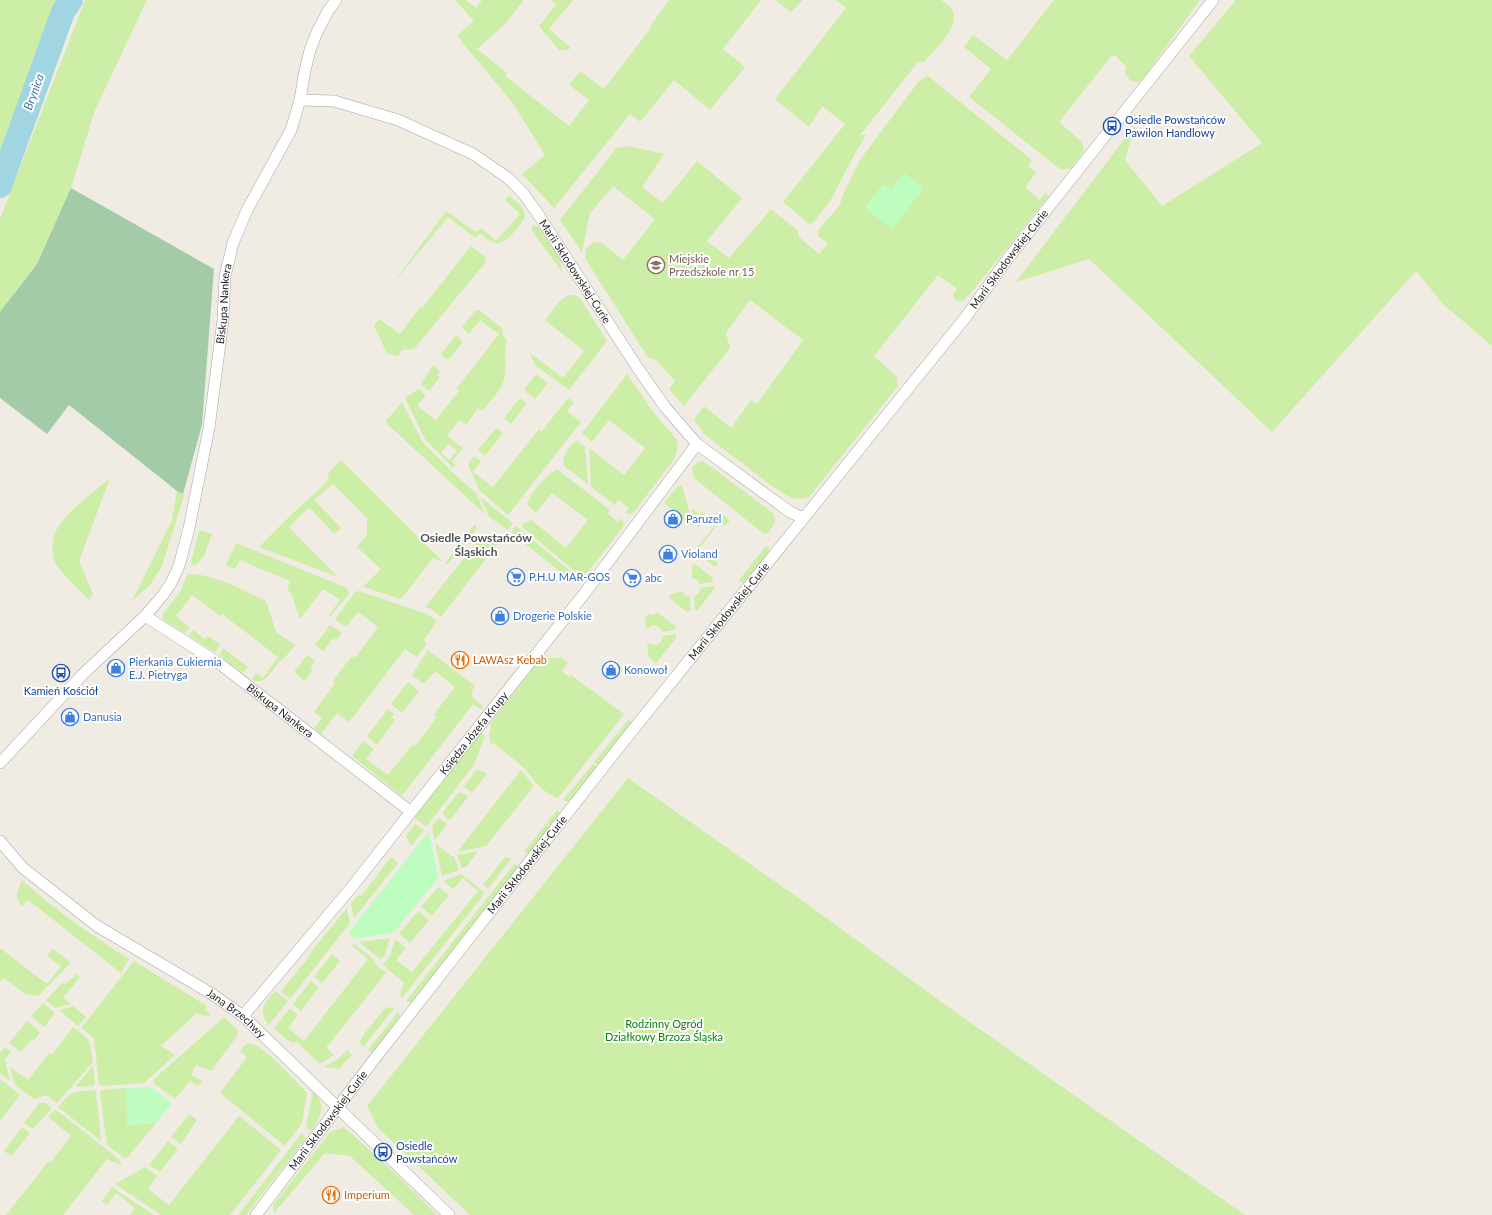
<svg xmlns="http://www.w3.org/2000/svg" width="1492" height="1215" viewBox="0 0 1492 1215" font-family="Lato,sans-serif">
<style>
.grass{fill:#cceea6;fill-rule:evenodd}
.cemetery{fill:#a3cba7}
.park{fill:#bdfec0}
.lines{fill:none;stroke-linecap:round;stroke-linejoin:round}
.river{stroke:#a1d5e1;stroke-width:24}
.street-casing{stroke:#a6a6a6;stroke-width:12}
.street{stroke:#fff;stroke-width:11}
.labels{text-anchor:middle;stroke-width:4;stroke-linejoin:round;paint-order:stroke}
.transit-label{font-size:11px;fill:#164399;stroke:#fff;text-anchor:start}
.education-label{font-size:11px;fill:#785e54;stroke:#fff;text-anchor:start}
.street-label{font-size:11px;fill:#1f1f1f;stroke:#fff}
.shop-label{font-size:11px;fill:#366cbe;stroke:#fff;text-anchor:start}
.food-label{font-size:11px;fill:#c56008;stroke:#fff;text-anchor:start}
.park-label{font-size:11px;fill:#038608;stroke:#fff}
.water-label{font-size:12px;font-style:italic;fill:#407bae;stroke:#fff}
.neighbourhood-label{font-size:12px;font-weight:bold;fill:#525252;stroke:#fff}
</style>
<rect width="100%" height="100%" fill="#f0ece4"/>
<path class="grass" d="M0 0H57L53 6 0 154Z
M85 0H147L95 110 71 188 37 264 0 312V219Z
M455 0H466L476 8 482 0H524L505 24 477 49 507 73 505 76 569 126 589 100 569 85 580 71 604 89 650 29 649 28 669 0H761L723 49 745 67 710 110 674 80 640 122 630 114 554 208 522 174 545 155 512 102 457 36 474 21Z
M551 0H573L549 29 571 48 567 50H559L539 26 556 5Z
M775 0H803L791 12Z
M836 0H941C944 2 948 5 951 8 963 25 935 49 924 62H918L860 135H866L857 150 830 201 813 223 809 224 783 202 845 124 822 106 809 127 775 99 846 8Z
M1054 0H1200L1142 80 1137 82 1131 81 1125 74 1126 67 1116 56 1112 55 1059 122 1082 142 1084 151 1070 169H1060L969 97 991 69 964 47 973 35 1007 60Z
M1236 0H1492V346L1443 304 1416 271 1272 432 1089 259 1016 282 1135 125 1125 160 1162 206 1262 143 1189 56Z
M928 76 1032 160 1028 166 1036 173 1025 187 1040 200 1045 193 1049 196 965 300C958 303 956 300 952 296L957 289 938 275 874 356 897 377 898 386 809 497 800 499 791 498 773 487 704 434 694 419 704 406 731 428 751 400 757 404 803 340 750 300 726 333 730 348 684 406 669 389 675 381 656 360 648 358 585 258 586 249 593 242 602 243 623 260 655 219 613 186 590 213 582 252 560 220 611 155 616 148 628 146 664 154 642 187 663 203 697 161 742 198 707 241 729 258 771 209 798 231 799 237 819 254 828 244 818 236V230L840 205 842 196 860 160 919 81Z
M510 196 522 207 525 216C522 224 506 245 496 243 490 243 484 236 480 233L475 238 448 217 391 286 446 211 476 232 481 228 496 241 520 214 505 200Z
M533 225H535L540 229 561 261 562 272 532 231 531 229Z
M471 246 486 257 485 263 414 349 402 350 398 356 387 354 374 325 379 319 400 334 420 307 422 308Z
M567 295H574L580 298 607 341 569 390 535 365 530 353 563 378 584 351 545 320 559 302Z
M479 310 502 328 503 336 507 341C503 352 507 364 505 376 503 389 490 401 482 411L478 408 466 425 459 420 447 436 463 448 452 462 456 465 453 468 425 439 405 398 418 389 426 395 417 406 436 420 459 391 456 389 499 334 480 320 469 334 462 327 475 311ZM448 444 457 450 450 460 441 453Z
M456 335 463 342 448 360 441 354Z
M433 365 440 371 437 375 440 377 429 391 421 384Z
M536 374 548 383 535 399 524 390Z
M627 374 654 413 677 440 678 444 675 458 634 512 630 514 625 513 629 508 618 500 615 505 591 487 589 448 624 475 645 448 609 420 592 442 582 433Z
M520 398 527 403 511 424 504 418Z
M568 398 574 402 567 411 581 422 508 515 479 490 468 464 474 456 481 461 473 472 493 487 539 429 542 431Z
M402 402 422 441 453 473 476 493 485 514 385 422Z
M496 428 503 433 485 456 478 450Z
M577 441 585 447 588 484 564 466C561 458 569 444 577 441Z
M341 460 443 562 433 558 401 599 363 587 381 569 357 547 367 535V518L333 484 314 500 341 528 334 534 309 507 289 527 338 577 259 547 292 514 327 482 329 472Z
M703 461 773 513C777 524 774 525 767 534L763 533 694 478 692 468 697 463Z
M558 470 610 510 608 514 618 522 621 518 623 521V527L583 578 522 527V524L531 520 566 548 588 520 552 493 536 513 527 505C529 495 547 472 558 470Z
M110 478 79 561 93 594 89 600C81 591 57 570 54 560 52 551 52 537 57 529 68 510 93 493 110 478Z
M682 485 693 526 664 503 678 486Z
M177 491 183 494 184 496 162 566 151 584 132 601 172 520Z
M480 497 513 523 508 530 489 517Z
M691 508 700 515 702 512 707 516 698 528Z
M718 511 730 520 725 526 719 522 699 549 718 563 715 567 695 551 720 518 716 514Z
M475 524 477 529 448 564 445 563Z
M516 526 574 574 572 581 511 533Z
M199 530 212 534 204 556 196 565H193L191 563Z
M481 537H492L499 539 498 543 441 617 431 609 425 607Z
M236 543 347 588 349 594 331 616 329 615 340 600 323 589 300 619 292 595 287 589 290 581 240 560 235 569 226 565Z
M766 546 771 550 746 581 743 583 739 580Z
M695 564 713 578 712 582 699 584 698 580 692 578V566Z
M192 574C218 576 243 590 266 601L276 632 295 645 282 661 280 660C273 669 264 688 252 679L256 673 263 678 278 657 222 614 220 616 192 595 176 616 190 628 185 633 163 620V614L180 592 187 575Z
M713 586 715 588 697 611 695 610 694 597 699 593 701 588Z
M359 591 427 614 437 621 424 640 426 642V645L417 657 405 649 349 722 337 713 321 734 314 728 322 718 314 712 335 683 333 681 352 656 355 658 378 627 358 612 346 627 335 619 355 592Z
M682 591 684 595 690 597 691 610 687 612 669 598 671 594Z
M657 612 676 627 674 630 663 632 659 627 653 625 646 629 645 619 649 614 653 615Z
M330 625 342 633 336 640 333 638 323 651 315 645Z
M193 630 205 639 208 636 220 645 215 652 189 636Z
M675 634 677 637 656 663 649 658 647 643 657 645 661 642 663 636Z
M223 648 248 667 243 673 219 655Z
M428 650 475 686 472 691V697L484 707 482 710 473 704 402 796 352 756 363 741 374 749 366 759 388 775 413 744 415 746 437 717 434 714 455 687 435 671 424 684 412 675C418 667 422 658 428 650Z
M544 654 550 658H561L568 662 562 671 569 677 571 675 624 714 558 798C540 792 533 777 521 765 512 757 502 750 493 743L491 745 489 735 491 728 490 724Z
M307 655 315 661 310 668 313 670 304 681 294 672Z
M408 682 419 691 402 713 391 704Z
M388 709 394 714 391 717 395 720 377 745 367 736Z
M629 719 632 722 599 766 594 762Z
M481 732 485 736 474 765 426 827 414 817 476 737Z
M593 764 598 768 570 802 563 800Z
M477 769 487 774 472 793 464 787 465 785Z
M521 770 534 786 486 846 457 852Z
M628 778 807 904 954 1011 1245 1215H470L378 1128 367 1106Z
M459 792 463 793 468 797 450 820 444 816 443 812Z
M557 810 561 815 529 854 524 852Z
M439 818 447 824 436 839 434 838 432 826Z
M415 824 424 830 411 846 406 836Z
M435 843 451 856H454L459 870 442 876Z
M478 851 466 867 462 868 457 855Z
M391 857 398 863 354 918 351 904 357 896 362 895Z
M505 857 511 859 488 889 483 885Z
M515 863 518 868 412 1003 406 1001Z
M461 874 485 893 402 998 400 992 404 983 383 965 390 956 395 939 406 948 396 960 412 972 478 891 463 878 453 889 443 881Z
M22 880C55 910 91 935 129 959L121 973 28 900 22 906C13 897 18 890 22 880Z
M438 887 449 895 432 916 421 907Z
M347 908 350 923 290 999 281 991 308 958 314 948Z
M418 911 429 920 410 943 399 934Z
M390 938 385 955 381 960 359 942Z
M354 943 371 957 378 967 386 973 326 1048 334 1055 320 1064 296 1041 294 1043 287 1040 274 1028 290 1008 298 1015 288 1028 304 1041 368 959 352 946Z
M0 948 47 984 61 966 47 956 53 949 69 961 70 963 38 996 25 994 4 978 0 982Z
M332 954 340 961 322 983 314 977Z
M134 961 207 1006 205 1010 211 1014 207 1017 197 1013 161 1046 175 1055 144 1083 101 1086 99 1084 94 1038 81 1028Z
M77 974 80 977 63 998 71 1004 55 1008 46 1000 63 982 65 984Z
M311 981 319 987 301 1011 293 1004Z
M275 991 288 1001 269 1025C257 1012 265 1002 275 991Z
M43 1003 55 1013 44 1027 31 1016Z
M73 1006 86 1017 78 1026 59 1010Z
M387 1007 394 1009 363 1047 360 1043 362 1037 384 1009Z
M398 1012 400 1015 401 1018 373 1052 367 1051Z
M224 1017 238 1030 237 1036 211 1071 196 1065 191 1075 203 1081 198 1086 190 1081 175 1099 153 1083V1080Z
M27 1021 40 1032 34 1041 32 1039 21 1052 9 1043Z
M73 1027C91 1041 90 1039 93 1062L57 1103 46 1095 34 1099 15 1085 10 1067 28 1080 49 1053 52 1055Z
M249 1043C266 1047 294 1079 307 1093L302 1123 285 1146 220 1093 247 1057 240 1051 244 1046Z
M5 1047 11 1052 5 1059 10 1081 0 1073V1053Z
M347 1050 352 1055 341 1066V1069L324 1067 338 1059Z
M93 1066 95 1084 93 1086 75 1087Z
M0 1079 20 1095 0 1121Z
M126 1088 128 1125 156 1123 126 1159 107 1145 100 1092 102 1090Z
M94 1090 96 1092 101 1141 58 1107C73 1090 71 1092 94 1090Z
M313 1092C328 1105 320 1118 311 1131L306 1127Z
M39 1103H45L52 1108 33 1129 24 1123Z
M54 1110 59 1112 115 1156 122 1163 120 1165 107 1159 63 1215H6L48 1162 50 1163 71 1136 48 1117Z
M189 1114 197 1120 181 1144 171 1137Z
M239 1116 281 1150 230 1215H161L115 1184 145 1167 157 1176 148 1189 169 1205Z
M22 1127 30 1133 11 1156 4 1151Z
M344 1127 397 1175 437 1215H414L350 1156 325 1153 274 1213 273 1205 330 1132Z
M302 1133 306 1138 252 1207 246 1215H238Z
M168 1141 178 1149 160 1172 149 1165Z
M112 1187 154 1215H130L135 1208 116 1193 107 1205 102 1201Z"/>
<path class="cemetery" d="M71 188 214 269 202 425 183 494 177 491 69 405 47 434 0 398V312L37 264Z"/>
<path class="park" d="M904 173 924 188 892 229 865 208 883 184 891 190Z
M429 831 438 878 396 930 391 933 355 939 348 933Z
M151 1087 172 1103 156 1123 127 1125 126 1088Z"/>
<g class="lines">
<path class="river" d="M0 186 63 12 71 0"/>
<defs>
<g id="street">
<path id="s1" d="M300 100 334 101 398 120 473 154 508 178 522 192 536 211 637 367 665 407 697 444 790 512 803 518"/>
<path id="s2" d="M145 616 220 664 411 812"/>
<path id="s3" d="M0 763 82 675 145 616 163 595 171 583 179 566 189 528 209 428 223 320 225 276 233 243 247 210 291 130 300 100 304 75 310 50 317 32 328 11 336 0"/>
<path id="s4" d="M0 841 23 868 97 926 212 994 243 1016 449 1215"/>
<path id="s5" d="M243 1016 351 888 407 817 584 594 697 444"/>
<path id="s6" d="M256 1215 373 1061 620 746 965 318 1009 257 1213 0"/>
</g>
</defs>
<use href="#street" class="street-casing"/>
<use href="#street" class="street"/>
</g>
<defs>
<symbol id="bus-ring" viewBox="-11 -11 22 22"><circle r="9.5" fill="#fff" stroke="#1a4fb4" stroke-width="1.5"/><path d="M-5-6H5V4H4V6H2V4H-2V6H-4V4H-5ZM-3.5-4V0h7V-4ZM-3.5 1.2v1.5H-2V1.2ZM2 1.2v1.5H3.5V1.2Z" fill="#1a4fb4"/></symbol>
<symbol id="school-ring" viewBox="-11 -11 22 22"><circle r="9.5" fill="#fff" stroke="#8d6e63" stroke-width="1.5"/><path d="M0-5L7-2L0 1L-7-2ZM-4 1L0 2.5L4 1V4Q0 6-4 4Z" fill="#8d6e63"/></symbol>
<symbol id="shop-ring" viewBox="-11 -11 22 22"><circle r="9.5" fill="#fff" stroke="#3f7fe0" stroke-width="1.5"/><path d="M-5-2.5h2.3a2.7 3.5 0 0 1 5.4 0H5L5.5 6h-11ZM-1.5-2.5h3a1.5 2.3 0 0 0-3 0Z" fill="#3f7fe0"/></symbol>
<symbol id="supermarket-ring" viewBox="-11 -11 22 22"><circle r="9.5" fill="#fff" stroke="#3f7fe0" stroke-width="1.5"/><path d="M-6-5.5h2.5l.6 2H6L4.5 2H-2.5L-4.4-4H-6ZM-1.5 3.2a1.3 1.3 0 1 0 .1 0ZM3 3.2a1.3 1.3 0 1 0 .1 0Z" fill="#3f7fe0"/></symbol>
<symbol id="restaurant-ring" viewBox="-11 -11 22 22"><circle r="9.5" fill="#fff" stroke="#e8710a" stroke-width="1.5"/><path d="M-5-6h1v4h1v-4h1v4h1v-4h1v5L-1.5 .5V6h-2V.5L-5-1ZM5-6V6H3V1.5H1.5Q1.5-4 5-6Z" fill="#e8710a"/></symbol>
</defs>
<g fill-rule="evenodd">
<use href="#bus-ring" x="1102" y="116" width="20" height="20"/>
<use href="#school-ring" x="646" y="255" width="20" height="20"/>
<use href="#shop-ring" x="663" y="509" width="20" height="20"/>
<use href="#shop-ring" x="658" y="544" width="20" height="20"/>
<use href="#supermarket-ring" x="506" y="567" width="20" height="20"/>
<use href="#supermarket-ring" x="622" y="568" width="20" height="20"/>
<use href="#shop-ring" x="490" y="606" width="20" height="20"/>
<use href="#restaurant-ring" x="450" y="650" width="20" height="20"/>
<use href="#shop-ring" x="106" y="658" width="20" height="20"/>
<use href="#shop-ring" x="601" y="660" width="20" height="20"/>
<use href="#bus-ring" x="51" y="663" width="20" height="20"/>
<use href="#shop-ring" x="60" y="707" width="20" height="20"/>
<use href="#bus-ring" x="373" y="1142" width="20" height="20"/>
<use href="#restaurant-ring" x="321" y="1185" width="20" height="20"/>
</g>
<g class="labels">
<g class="transit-label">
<text x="1125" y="124">Osiedle Powstańców<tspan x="1125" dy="13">Pawilon Handlowy</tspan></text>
<text x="61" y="695" text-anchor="middle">Kamień Kościół</text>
<text x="396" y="1150">Osiedle<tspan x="396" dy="13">Powstańców</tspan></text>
</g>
<g class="education-label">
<text x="669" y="263">Miejskie<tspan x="669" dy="13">Przedszkole nr 15</tspan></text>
</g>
<g class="street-label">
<text dy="4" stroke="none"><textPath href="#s6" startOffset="1217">Marii Skłodowskiej-Curie</textPath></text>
<text dy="4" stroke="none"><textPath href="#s1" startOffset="341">Marii Skłodowskiej-Curie</textPath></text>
<text dy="4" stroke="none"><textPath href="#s3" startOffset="534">Biskupa Nankera</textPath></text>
<text dy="4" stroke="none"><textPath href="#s6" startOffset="767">Marii Skłodowskiej-Curie</textPath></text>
<text dy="4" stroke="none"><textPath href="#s2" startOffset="165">Biskupa Nankera</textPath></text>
<text dy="4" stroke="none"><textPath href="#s5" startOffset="365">Księdza Józefa Krupy</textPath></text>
<text dy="4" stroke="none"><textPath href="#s6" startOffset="443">Marii Skłodowskiej-Curie</textPath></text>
<text dy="4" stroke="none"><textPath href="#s4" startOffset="294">Jana Brzechwy</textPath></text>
<text dy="4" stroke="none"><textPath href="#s6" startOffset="119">Marii Skłodowskiej-Curie</textPath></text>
</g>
<g class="shop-label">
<text x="686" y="523">Paruzel</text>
<text x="681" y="558">Violand</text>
<text x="529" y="581">P.H.U MAR-GOS</text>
<text x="645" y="582">abc</text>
<text x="513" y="620">Drogerie Polskie</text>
<text x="129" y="666">Pierkania Cukiernia<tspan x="129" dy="13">E.J. Pietryga</tspan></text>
<text x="624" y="674">Konowoł</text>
<text x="83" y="721">Danusia</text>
</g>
<g class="food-label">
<text x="473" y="664">LAWAsz Kebab</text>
<text x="344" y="1199">Imperium</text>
</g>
<g class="park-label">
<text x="664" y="1028">Rodzinny Ogród<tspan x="664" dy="13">Działkowy Brzoza Śląska</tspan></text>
</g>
<g class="water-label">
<text transform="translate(34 92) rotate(-70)" y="4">Brynica</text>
</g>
<g class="neighbourhood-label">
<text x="476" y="542">Osiedle Powstańców<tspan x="476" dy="14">Śląskich</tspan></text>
</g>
</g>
</svg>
